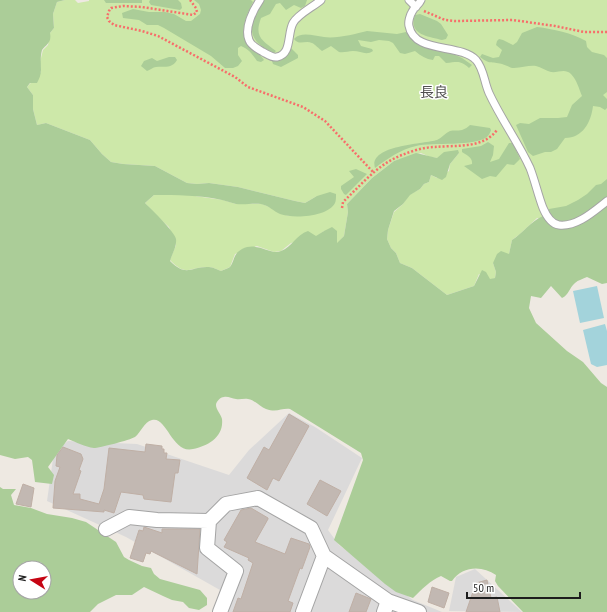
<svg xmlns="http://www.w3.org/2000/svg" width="607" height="612" viewBox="0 0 607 612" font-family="'PT Sans Narrow','Noto Sans JP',sans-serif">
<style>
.residential{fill:#dbdada}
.grass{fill:#cde8a9}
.forest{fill:#abcd98;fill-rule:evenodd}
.water{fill:#a3d3db}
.building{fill:#c2b8b2;stroke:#bfafa5}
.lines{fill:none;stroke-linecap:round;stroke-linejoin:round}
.lane-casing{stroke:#a4a4a4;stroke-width:9}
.street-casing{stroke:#a4a4a4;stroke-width:16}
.path{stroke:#f76e6a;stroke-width:2.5;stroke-dasharray:2 2;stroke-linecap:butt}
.lane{stroke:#fff;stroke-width:7}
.street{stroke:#fff;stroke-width:14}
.labels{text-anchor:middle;stroke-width:3;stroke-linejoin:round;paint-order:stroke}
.quarter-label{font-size:14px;fill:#505050;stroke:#fff}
</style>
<rect width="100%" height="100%" fill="#eee9e2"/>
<path class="residential" d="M289 413 315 427 362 458 328 530 339 545 413 600 442 612H213L220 590 126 537 47 501 54 452 68 441 137 444 229 475 249 450Z
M475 569 522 612 449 611 456 577Z"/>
<path class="grass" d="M75 0 78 3 89 1V0H607V206L575 226 537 218 520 234 512 240 509 254 493 263 496 272 495 278 490 280 479 274 474 286 447 295 412 268 400 263 396 253 391 248 387 239 388 230 394 212 403 204 409 195 420 189 424 184 429 182 431 175 437 178 449 171 450 164 459 153 437 158 430 157 421 153 394 161 372 178 347 204 348 212 344 236 337 244 324 231 316 237 291 243 281 251 274 252 257 246 235 254 230 267 221 271C218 270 213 267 209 267 190 266 187 278 170 260L176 245 169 227 159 218 145 203 154 195H188L223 200 236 204H262L274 209 279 213 289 216 317 196 305 203 295 201 238 187 209 183 197 184 187 183 155 166 123 164 111 162 102 154 90 140 46 123 37 125 33 109V95L27 87 41 72 40 62 43 50 48 45 50 33 54 28 53 14 57 2 65 0Z"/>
<path class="forest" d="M0 0H65L57 2 53 14 54 28 50 33C52 43 46 44 42 50 40 57 41 64 41 70 41 75 39 79 37 83H30L27 87 33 95V109L37 125 46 123 90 140 102 154 111 162 123 164 155 166 187 183 197 184 209 183 238 187 295 201 305 203 317 196 330 192 336 194C336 197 336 201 335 203 328 217 293 219 280 214 273 211 270 206 261 204 253 203 245 205 236 204 231 203 227 201 222 200 199 195 177 195 154 195L145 203C152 210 175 232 176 239 177 246 172 254 170 261 187 278 191 266 209 267 213 267 218 270 221 271 224 270 228 268 230 267 235 260 233 254 242 249 258 241 271 256 281 251 292 247 296 235 308 231L316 236 324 231 332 227 337 231V243L344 236 348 212 347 204 372 178 394 161 416 153 437 158 444 152 458 150 459 153 450 164 446 177 442 180 431 175 429 182 424 184 420 189 410 195 403 204 394 211 388 230 387 239 391 248 396 253 400 263 412 268 447 295 474 286 482 270 486 272 490 279 495 278 496 272 493 263 497 254 501 251 509 254 512 240C523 233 531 221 543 216L556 227 588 218 607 206V283L602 284 587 277C583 279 578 280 575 283 569 288 569 295 562 298L551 286 541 298 531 296 529 308 536 323 567 351 583 362 601 383 607 387V612H523L498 586 495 581 496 575C482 565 462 566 452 581H450L441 576C431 580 421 590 413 598L396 592 385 584 334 540 363 460 361 453 290 409C281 408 277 413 266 409 260 407 255 400 248 399 244 398 240 400 236 399 232 399 228 396 224 397 220 397 216 402 216 405 216 410 221 414 222 419 224 437 208 446 193 449 172 454 167 416 152 420 144 422 141 432 135 437 130 440 99 448 94 448 85 447 76 442 68 439L48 467 54 475 52 484 35 482 32 460 28 457 15 459 0 455Z
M104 0H142V3H106Z
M150 0H178L181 3 182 8 180 10 151 5 149 2Z
M194 0H251L253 2C246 16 237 35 251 47 256 51 261 55 264 60L261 62 257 61C252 54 249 49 241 46L238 48V55L242 61 238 66 233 68H225L211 56 164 28 158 25H147L139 20 123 18 122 13 133 9 149 12H165L174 14 186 21H191L200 14 201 10 199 4Z
M263 0H307L305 6 301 8 294 5 286 10 280 3 276 4 270 14 261 18C254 37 262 40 276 51L274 53C244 40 249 24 263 0Z
M420 14 437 21 441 24 448 35 446 39 442 40C428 36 408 35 415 15Z
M537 27C553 29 572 33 586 41L587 47 592 52 604 55 607 58V92L603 95 607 99V108L605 110 600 107 593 106C591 122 583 138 565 138L557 149 551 152H545L533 156 528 152 516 125 520 123 529 124 540 118H558L567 117 572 105 582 96C579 89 577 80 571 74 565 68 558 73 551 72 546 71 541 67 536 66 529 65 522 68 514 68 510 68 506 65 502 64 491 61 490 65 480 57L482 54 493 58 499 57 502 50 496 45 497 41 499 39 503 40 513 45 517 42 522 33Z
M367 31 397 34 406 32 417 43 453 54 462 58 472 65 469 68C460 60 458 62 446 63L439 56H435L433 60C426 59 421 56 415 51L405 54 400 53 393 43 389 41 379 40 371 42 358 40 361 46 372 49 373 51C366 56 361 51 353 51 348 51 344 53 339 52L331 46 322 51C319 49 315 44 312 43 305 40 299 46 294 39 301 31 314 36 324 37 336 39 355 34 367 31Z
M291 48 298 55V58L281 67 273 64 272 61C283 62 286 57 291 48Z
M169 57H175L177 60C172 69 164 66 156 67 153 67 150 70 147 71L141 66 144 61 152 58 157 61Z
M470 125 490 128 491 130C491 131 489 135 488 136 476 147 432 142 416 146 401 149 387 159 375 168 368 145 424 144 437 140 442 138 445 133 450 131 453 130 458 131 462 130 465 129 468 127 470 125Z
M488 142 494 146 493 155 490 162 499 159 509 143H513L520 159 514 165 507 164 496 177 490 176 482 179 464 166 472 164C473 157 466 155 462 152V149L481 146Z
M356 169 367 174 346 195 344 194 341 189V186L354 177 349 171Z
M607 179V198C595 206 573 227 557 220 553 219 551 215 548 212L549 209 566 206 578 200 587 194 596 185 601 184Z
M0 487 3 489H16L11 495 14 505 31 508 47 514 72 518 86 522 116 542 124 557 129 560 142 566 151 568 154 574 160 579 200 590 207 598V605L199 610 189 608 183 602 172 600 163 596 144 587 132 595H116L98 604 90 612H0ZM20 568H44V592H20Z"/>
<path class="water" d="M597 286 604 318 580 323 573 291Z
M605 324 607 331V365L597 367 591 364 583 330Z"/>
<path class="building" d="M289 414 309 426 279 481 273 478 267 490 247 478 264 447 269 450Z
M146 444 162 446V449H164V453H167L166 459 180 460 178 473H175L171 502 144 499 143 495 121 492 114 513 104 510V512L53 508 55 481 60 467 56 466 57 455 63 447 81 454 83 459 79 470 81 471 73 494H80V499L99 504 104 489 109 448 145 452Z
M320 480 341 491 327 516 307 504Z
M23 484 34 488 31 507 16 504Z
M251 508 268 518V519L255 542 285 554 291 538 309 544 310 547 302 569 300 568 288 601 293 603 290 612H233L238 598 241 599 253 563 248 560 249 558 224 547 227 542 224 540 241 510Z
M144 527 162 533V529H200L197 574 151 551 150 554 146 553 143 562 130 558 139 530 143 531Z
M487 580 491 598 497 597 500 612H466L476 583Z
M432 587 449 593 444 608 428 602Z
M356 593 371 599 366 612H349Z"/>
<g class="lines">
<defs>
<path id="lane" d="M260 0C253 10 244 28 249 40 251 46 258 49 263 52 267 54 272 58 277 57 292 54 287 34 293 23 298 14 313 7 321 0
M409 0 416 7
M421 0C419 5 414 7 412 12 410 15 408 22 409 26 414 54 460 43 476 60 484 69 484 82 489 93 501 119 518 142 530 168 535 181 538 195 543 208 546 215 551 224 559 225 577 227 594 211 607 201"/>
<path id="street" d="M106 529 129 517 157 520 209 521
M324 556 388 601
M220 612 236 571 207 548 209 521 226 504 258 498 311 528 324 556 303 612
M384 612 388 601 419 612"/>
</defs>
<use href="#lane" class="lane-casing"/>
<use href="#street" class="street-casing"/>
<path class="path" d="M190 0 196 8 197 12 193 15 142 7 123 6 111 8 109 11 107 17 109 21 114 25 142 31 158 36 235 77 248 87 303 107 325 121 374 173
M424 11 445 20 455 21 513 20 555 26 584 32H607
M342 208 343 202C361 185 378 164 402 155 412 151 424 147 435 147 455 145 483 149 497 130"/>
<use href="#lane" class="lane"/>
<use href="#street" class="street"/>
</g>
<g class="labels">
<g class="quarter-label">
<text x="434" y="97">長良</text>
</g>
</g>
<g transform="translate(32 580) rotate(281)"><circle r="19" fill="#ffffff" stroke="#a5a5a5"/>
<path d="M0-3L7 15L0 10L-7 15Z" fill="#c60413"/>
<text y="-6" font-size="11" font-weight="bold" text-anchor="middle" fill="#1d1d1d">N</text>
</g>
<path d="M467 592v6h113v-6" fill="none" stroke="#1d1d1d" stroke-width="2"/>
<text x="473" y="592" font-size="12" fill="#1d1d1d" stroke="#ffffff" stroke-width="3" paint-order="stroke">50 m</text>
</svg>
